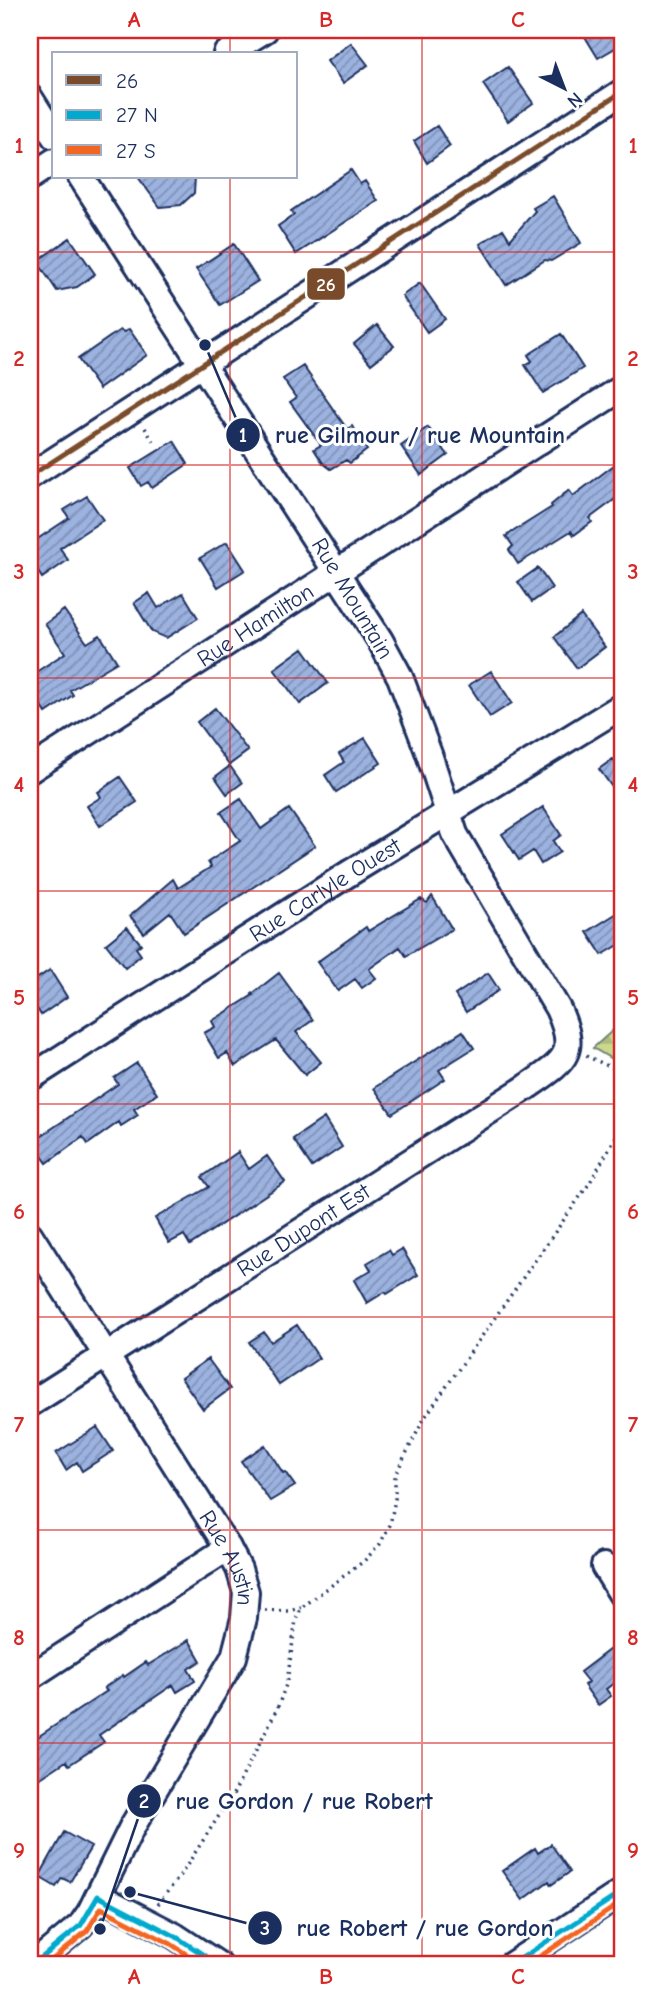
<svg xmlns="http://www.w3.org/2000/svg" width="652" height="1995" viewBox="0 0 652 1995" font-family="'Comic Neue',sans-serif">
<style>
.forest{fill:url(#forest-firs);stroke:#728475;stroke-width:2}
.building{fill:url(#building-hatch);stroke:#1b2f5e;stroke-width:2}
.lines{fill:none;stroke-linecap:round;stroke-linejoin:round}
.minor-casing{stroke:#1b2f5e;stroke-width:30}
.path{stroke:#1b2f5e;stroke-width:3.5;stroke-dasharray:2 5;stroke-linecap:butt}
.minor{stroke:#fff;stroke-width:24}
.bus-1-casing{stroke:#fff;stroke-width:10}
.bus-2-casing{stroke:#fff;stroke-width:10}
.bus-3-casing{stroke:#fff;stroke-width:10}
.bus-1{stroke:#7a4b2a;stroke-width:5}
.bus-2{stroke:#00a9ce;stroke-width:5}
.bus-3{stroke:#f26522;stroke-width:5}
.grid{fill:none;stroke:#d62828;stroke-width:2;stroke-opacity:0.55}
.labels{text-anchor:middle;stroke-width:6;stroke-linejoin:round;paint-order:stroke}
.street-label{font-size:23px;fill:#1b2f5e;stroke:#fff}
.leader{fill:none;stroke:#1b2f5e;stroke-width:2.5}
.callout-dot{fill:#1b2f5e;stroke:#fff;stroke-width:2.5}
.mark-label{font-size:21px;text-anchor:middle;font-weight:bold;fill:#fff}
.callout-label{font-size:24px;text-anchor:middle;font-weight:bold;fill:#1b2f5e;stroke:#fff;stroke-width:6;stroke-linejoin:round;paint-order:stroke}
.line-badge{stroke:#fff;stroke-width:2.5}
.badge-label{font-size:19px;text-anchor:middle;font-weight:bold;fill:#fff}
.neatline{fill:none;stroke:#d62828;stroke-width:2.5}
.grid-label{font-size:23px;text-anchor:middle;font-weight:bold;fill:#d62828}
</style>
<defs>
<pattern id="forest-firs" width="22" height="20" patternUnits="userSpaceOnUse" patternTransform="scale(1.75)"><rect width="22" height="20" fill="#cad98c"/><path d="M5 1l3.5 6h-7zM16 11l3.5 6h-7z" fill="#adbb7b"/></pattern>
<pattern id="building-hatch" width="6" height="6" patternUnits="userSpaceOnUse" patternTransform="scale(1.75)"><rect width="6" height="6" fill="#9cb2df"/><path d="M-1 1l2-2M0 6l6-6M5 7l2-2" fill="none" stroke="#7e91b8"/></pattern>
</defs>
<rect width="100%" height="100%" fill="#fff"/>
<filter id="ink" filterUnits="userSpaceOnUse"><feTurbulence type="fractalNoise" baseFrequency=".0143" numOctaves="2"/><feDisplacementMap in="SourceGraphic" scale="14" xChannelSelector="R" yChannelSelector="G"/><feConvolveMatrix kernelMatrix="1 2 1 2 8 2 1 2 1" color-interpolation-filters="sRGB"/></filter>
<g filter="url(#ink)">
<path class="forest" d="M622 1022V1065L593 1048Z"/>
<path class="building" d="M581 30H622V44L598 58Z
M351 43 368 65 343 83 327 61Z
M508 67 533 103 508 121 483 84Z
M437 126 450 146 427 163 414 141Z
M351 170 360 184 365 181 378 201 296 254 278 226 294 215 291 211Z
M138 177H195L194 193 181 205 160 207Z
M553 196 581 243 551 261 545 260 506 285 480 244 503 229 510 240 535 211 533 208Z
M70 238 95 274 77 287 57 291 37 261Z
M234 244 258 281 220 305 196 269Z
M420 283 445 319 427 332 402 296Z
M377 325 394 346 371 364 354 344Z
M129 329 147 355 99 389 78 359 120 330 124 332Z
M561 334 583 368 543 393 525 365 532 361 528 355Z
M303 366 347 429 352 426 367 450 350 463 346 460 331 469 323 463 314 449 321 445 290 402 296 398 283 379Z
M428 427 448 455 421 475 401 446Z
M174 441 188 464 152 488 148 482 141 486 130 468Z
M622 459V494L590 518 592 522 574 535 571 531 518 564 509 550 513 546 506 536 552 507 551 505 569 490 573 496Z
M87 496 103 520 60 548 68 560 42 578 30 559V544L69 518 64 510Z
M227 542 245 570 218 587 200 558Z
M538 568 552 588 532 602 518 582Z
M149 593 158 608 183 593 198 618 166 638 152 632 134 603Z
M64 610 87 643 100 635 117 662 70 690 73 695 46 713 30 688V676L65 653 45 624Z
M581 615 605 647 577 668 554 637Z
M303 648 328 683 300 704 274 669Z
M491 671 512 703 490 717 469 685Z
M215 708 248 751 229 765 197 722Z
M365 738 381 763 336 792 325 775 344 762 339 754Z
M613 759 622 772V780L612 787 599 769Z
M230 766 242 783 227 794 215 777Z
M120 777 137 802 100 826 87 806 101 797 98 792Z
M241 799 261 829 289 809 315 846 184 933 170 912 144 933 130 916 173 879 178 888 211 867 208 862 240 841 221 812Z
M543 807 561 835 553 841 560 852 541 864 533 851 519 860 502 834Z
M432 896 452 929 406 956 400 947 369 969 376 978 362 988 355 979 338 991 317 962 366 927 368 931 421 899 427 903Z
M622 910V943L602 955 587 932Z
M127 927 141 944 136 948 141 955 125 968 106 944Z
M50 970 67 997 41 1015 30 998V983Z
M279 973 313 1020 296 1032 321 1062 305 1075 276 1040 235 1066 227 1053 219 1058 204 1033 215 1027 212 1021 253 995 252 994Z
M488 973 499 990 466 1012 455 995Z
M463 1031 474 1048 439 1070 445 1079 392 1114 374 1088Z
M137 1063 157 1094 134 1109 138 1115 121 1126 119 1122 88 1144 83 1137 47 1163 32 1142 118 1084 114 1078Z
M324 1118 342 1147 312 1167 293 1139Z
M238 1152 249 1169 267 1156 285 1182 190 1245 184 1235 169 1243 155 1218 209 1187 202 1177Z
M402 1249 418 1275 387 1294 385 1292 367 1303 354 1280 371 1270 367 1263 389 1250 392 1255Z
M297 1325 319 1358 279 1385 249 1342 264 1332 271 1342Z
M208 1359 230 1389 203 1409 181 1378Z
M97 1427 113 1451 82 1471 77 1462 66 1470 56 1453Z
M265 1445 283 1473 285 1472 295 1486 270 1501 241 1461Z
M189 1640 201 1661 188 1669 195 1681 177 1692 173 1685 99 1735 104 1742 69 1765 66 1761 30 1785V1742L107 1691 104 1688 123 1675 124 1677 146 1662 148 1665Z
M622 1640V1677L606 1689 611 1696 598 1705 584 1685 588 1682 580 1672Z
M64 1832 91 1847 70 1882 62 1878 56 1887 39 1877Z
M551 1844 570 1872 551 1885 549 1881 523 1900 502 1871 535 1848 538 1853Z"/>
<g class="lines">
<defs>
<g id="minor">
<path d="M226 54 265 30"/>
<path d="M30 98 54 136"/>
<path d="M30 177 54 161"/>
<path d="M30 476 622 92"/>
<path id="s1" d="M30 770 622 388"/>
<path id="s2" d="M30 1078 348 874 622 706"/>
<path id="s3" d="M30 1235 228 1548 239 1569 246 1592 244 1618 234 1657 132 1827 90 1912 81 1925 33 1965"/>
<path id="s4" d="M30 1404 527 1087C564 1061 579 1055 558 1009L455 834 429 754 400 677 380 640 81 177"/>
<path d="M604 1566 622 1595"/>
<path d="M30 1677 228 1548"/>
<path d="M98 1896 175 1936 219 1965"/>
<path d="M511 1965 622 1892"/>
</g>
</defs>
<use href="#minor" class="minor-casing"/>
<path class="path" d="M145 428 153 441
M586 1056 622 1072
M265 1610 288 1611 301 1608
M158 1904 180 1876 235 1791 277 1709 287 1682 296 1620 301 1608 364 1561 380 1544 390 1525 395 1499V1475L425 1417 589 1184 622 1126"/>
<use href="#minor" class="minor"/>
<defs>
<path id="bus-1" d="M30 476 622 92"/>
<path id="bus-2" d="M33 1965 81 1925 98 1896 175 1936 219 1965
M511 1965 622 1892"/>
<path id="bus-3" d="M46 1965 87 1931 101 1908 171 1944 203 1965
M527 1965 622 1902"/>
</defs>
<use href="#bus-1" class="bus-1-casing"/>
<use href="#bus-2" class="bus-2-casing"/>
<use href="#bus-3" class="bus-3-casing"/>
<use href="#bus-1" class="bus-1"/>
<use href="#bus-2" class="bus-2"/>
<use href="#bus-3" class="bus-3"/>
</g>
</g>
<path class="grid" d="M230 30V54M422 30V1965M230 177V1965M30 252H622M30 465H622M30 678H622M30 891H622M30 1104H622M30 1317H622M30 1530H622M30 1743H622"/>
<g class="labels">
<g class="street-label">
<text transform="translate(353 598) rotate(59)" y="8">Rue Mountain</text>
<text dy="8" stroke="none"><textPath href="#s1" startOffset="268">Rue Hamilton</textPath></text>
<text dy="8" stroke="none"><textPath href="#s2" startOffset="350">Rue Carlyle Ouest</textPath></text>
<text dy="8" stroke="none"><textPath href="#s4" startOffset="324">Rue Dupont Est</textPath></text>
<text dy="8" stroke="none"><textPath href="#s3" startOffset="380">Rue Austin</textPath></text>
</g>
</g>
<path class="leader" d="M205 345L243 435M100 1929L144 1801M130 1892L265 1928"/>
<g class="callout-dot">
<circle cx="205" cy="345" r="7"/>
<circle cx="100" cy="1929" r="7"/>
<circle cx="130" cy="1892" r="7"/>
<circle cx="243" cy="435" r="18"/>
<circle cx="144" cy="1801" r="18"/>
<circle cx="265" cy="1928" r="18"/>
</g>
<g class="mark-label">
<text x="243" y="442">1</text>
<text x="144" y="1808">2</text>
<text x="265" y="1935">3</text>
</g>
<g class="callout-label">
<text x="420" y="443">rue Gilmour / rue Mountain</text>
<text x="304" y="1809">rue Gordon / rue Robert</text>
<text x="425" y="1936">rue Robert / rue Gordon</text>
</g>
<rect class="line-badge" x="306" y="267" width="40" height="34" rx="7" fill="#7a4b2a"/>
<g class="badge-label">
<text x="326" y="291">26</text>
</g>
<rect width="652" height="1995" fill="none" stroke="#fff" stroke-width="77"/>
<rect x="52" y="52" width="245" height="126" fill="#ffffff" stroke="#a4acbf" stroke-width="2"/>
<rect x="66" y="75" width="35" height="10" fill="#7a4b2a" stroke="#a4acbf" stroke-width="2"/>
<text x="116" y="88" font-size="21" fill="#1b2f5e">26</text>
<rect x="66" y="110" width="35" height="10" fill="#00a9ce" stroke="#a4acbf" stroke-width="2"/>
<text x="116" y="122" font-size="21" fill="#1b2f5e">27 N</text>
<rect x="66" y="145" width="35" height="10" fill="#f26522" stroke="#a4acbf" stroke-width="2"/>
<text x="116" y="158" font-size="21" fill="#1b2f5e">27 S</text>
<g transform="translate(564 88) rotate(138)" stroke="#ffffff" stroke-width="5" paint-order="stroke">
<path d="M0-5L12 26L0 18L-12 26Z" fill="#1b2f5e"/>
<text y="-10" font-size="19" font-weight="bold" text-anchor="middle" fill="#1b2f5e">N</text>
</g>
<rect x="38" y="38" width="576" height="1918" class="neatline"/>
<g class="grid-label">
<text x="134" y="27">A</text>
<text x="326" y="27">B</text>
<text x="518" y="27">C</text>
<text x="19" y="153">1</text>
<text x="633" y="153">1</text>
<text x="19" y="366">2</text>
<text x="633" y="366">2</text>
<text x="19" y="579">3</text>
<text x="633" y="579">3</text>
<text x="19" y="792">4</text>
<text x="633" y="792">4</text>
<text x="19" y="1005">5</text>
<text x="633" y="1005">5</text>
<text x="19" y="1219">6</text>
<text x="633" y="1219">6</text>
<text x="19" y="1432">7</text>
<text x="633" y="1432">7</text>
<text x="19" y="1645">8</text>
<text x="633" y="1645">8</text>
<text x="19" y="1858">9</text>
<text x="633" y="1858">9</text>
<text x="134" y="1984">A</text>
<text x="326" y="1984">B</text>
<text x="518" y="1984">C</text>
</g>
</svg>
